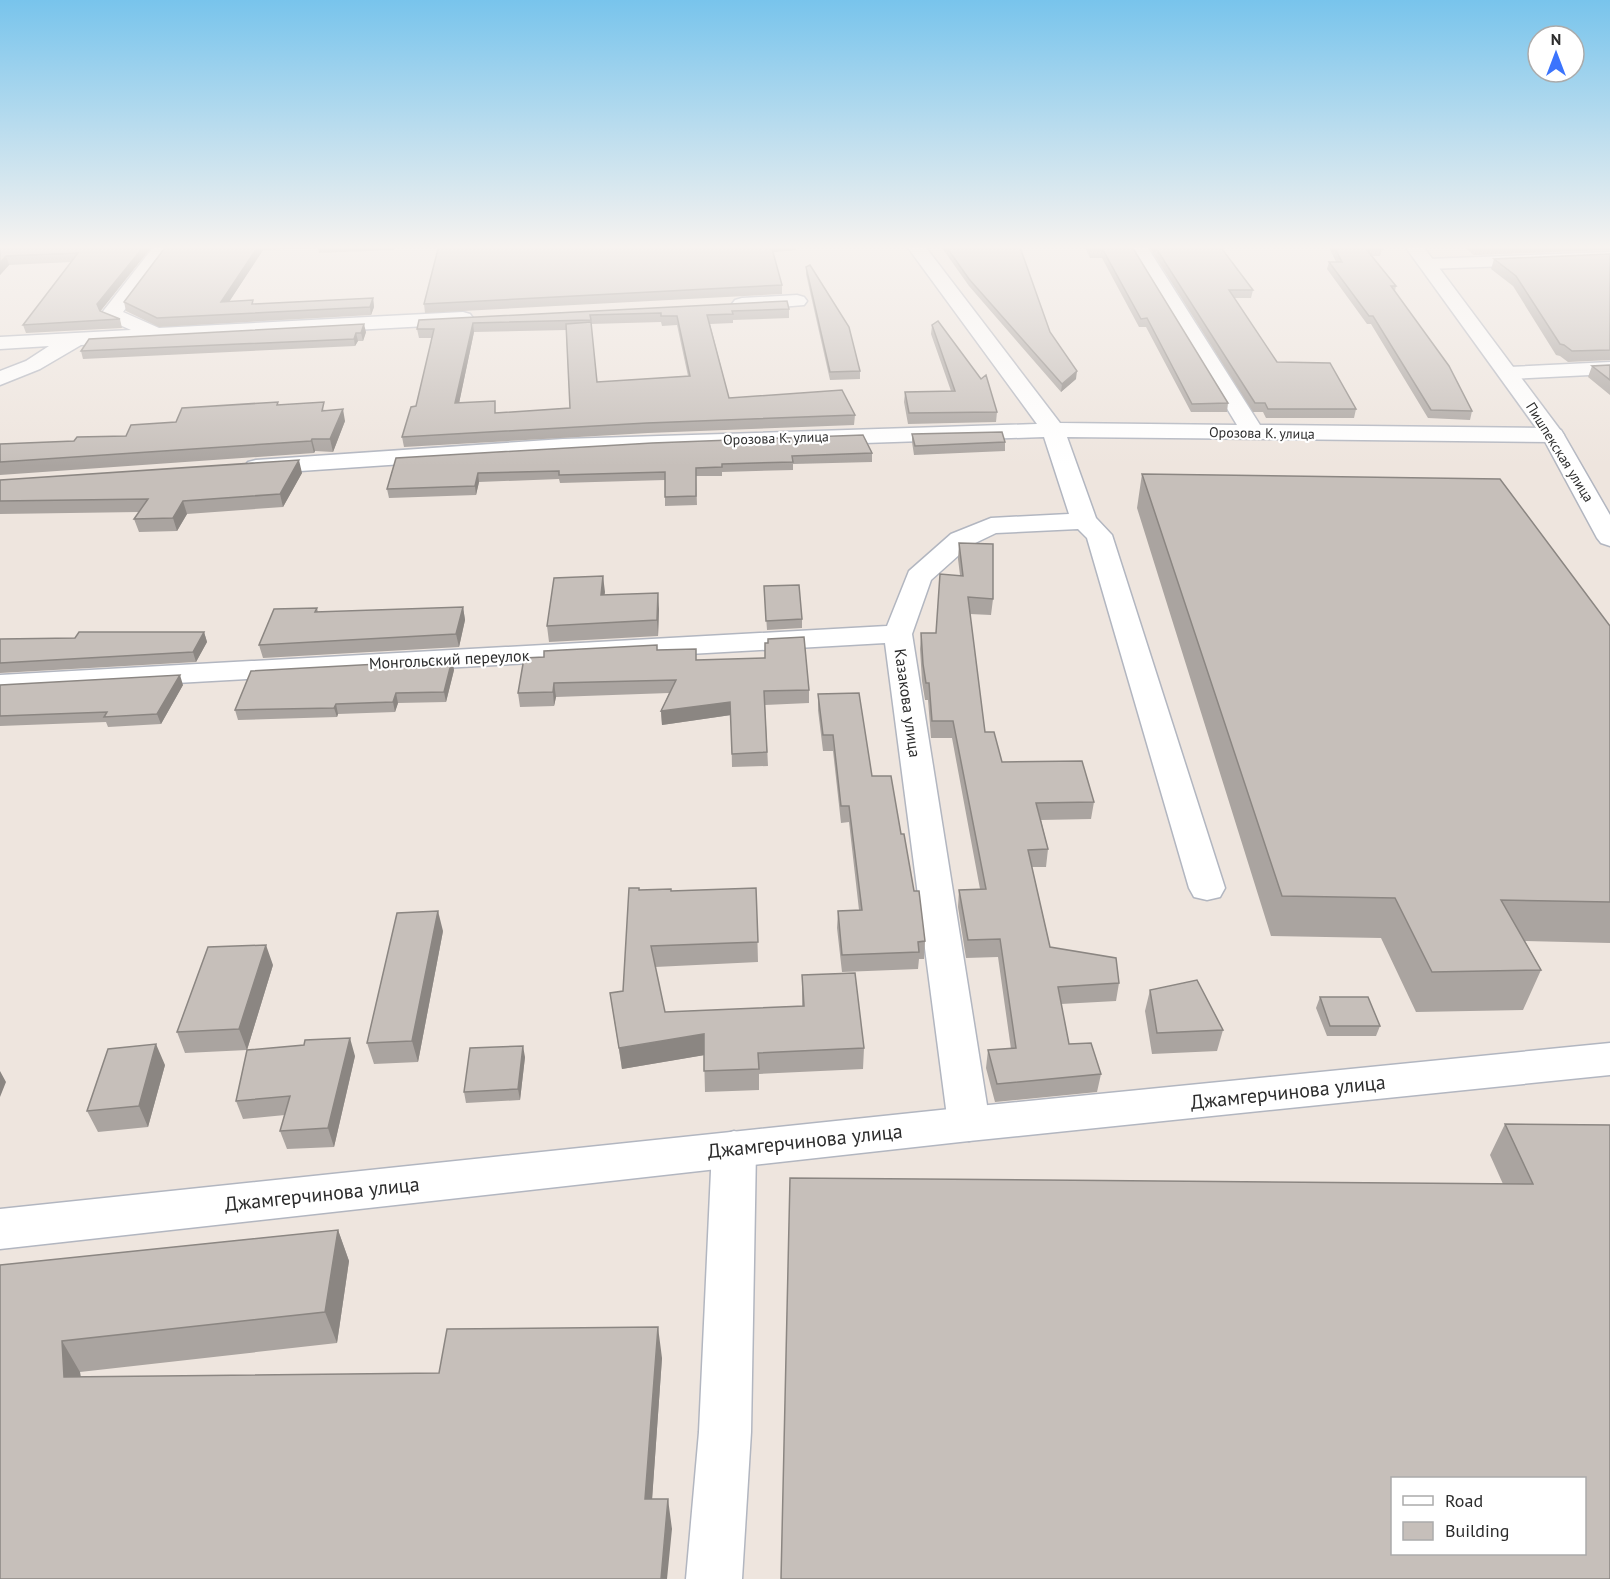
<svg xmlns="http://www.w3.org/2000/svg" width="1610" height="1579" viewBox="0 0 1610 1579" font-family="'PT Sans',sans-serif">
<style>
.lines{fill:none;stroke-linecap:round;stroke-linejoin:round}
.street-casing{stroke:#b2b6c0;stroke-width:3}
.secondary-casing{stroke:#b2b6c0;stroke-width:3}
.street{fill:#fff;fill-rule:evenodd}
.secondary{fill:#fff;fill-rule:evenodd}
.wall{fill:#aaa4a0;fill-rule:evenodd}
.shaded-wall{fill:#8b8682}
.building{fill:#c6bfba;stroke:#8b8682;stroke-width:1.5;fill-rule:evenodd}
.labels{text-anchor:middle;stroke-width:4.5;stroke-linejoin:round;paint-order:stroke}
.far-street-label{font-size:14px;fill:#2c2c2c;stroke:#fff}
.street-label{font-size:16px;fill:#2c2c2c;stroke:#fff}
.near-street-label{font-size:20px;fill:#2c2c2c;stroke:#fff}
</style>
<rect width="100%" height="100%" fill="#eee5de"/>
<g class="lines">
<defs>
<path id="street" d="M155 245H173L123 312 159 328 463 312 470 314 473 318 470 322 463 324 81 345 40 369 0 385V371L26 361 49 346 0 349V337L131 330 104 318 101 314Z
M906 245H924L1060 423 1237 425 1128 245H1146L1260 425 1553 428 1561 430 1564 435 1561 440 1553 442 1067 437 1096 518 1112 535 1225 888 1220 897 1207 900 1194 897 1189 888 1087 538 1078 529 996 533 969 546 931 580 912 634 990 1124 984 1136 969 1141 954 1136 948 1124 885 643 0 693V675L887 626 909 571 951 534 991 518 1069 514 1044 437 563 453 256 474 248 472 244 467 248 462 256 460 563 439 1037 424Z
M1610 252V262L1428 269 1422 268 1419 264 1422 260 1428 259Z
M797 295 804 297 807 301 804 305 742 310 735 308 732 304 735 300 742 298Z
M1610 362V374L1509 379 1501 378 1498 373 1501 368 1509 367Z
M734 1131 749 1136 756 1149 751 1432 742 1579H686L699 1432 712 1149 719 1136Z"/>
<path id="secondary" d="M1404 245H1422L1564 435 1610 515V546L1601 543 1597 538 1542 436Z
M1610 1043V1075L969 1141 0 1249V1209L969 1107Z"/>
</defs>
<use href="#street" class="street-casing"/>
<use href="#secondary" class="secondary-casing"/>
<use href="#street" class="street"/>
<use href="#secondary" class="secondary"/>
</g>
<path class="wall" d="M0 245H153L100 311 120 319 122 328 26 333 23 325 71 262 9 265 0 275Z
M167 245H396L394 250 319 253 318 248 263 250 229 302 254 304 373 298 374 307 371 315 159 327 126 311 124 302Z
M439 245H796V250L773 252 782 285V294L425 313 424 304Z
M940 245H1017L1050 332 1076 379 1061 392 969 286Z
M1084 245H1131L1228 403 1227 412H1191L1146 327H1139L1102 258H1090Z
M1148 245H1219L1253 290 1251 298H1234L1277 362 1356 409 1354 418H1266L1263 412H1253Z
M1328 245H1378L1382 249 1380 256H1372L1396 286 1395 291 1472 411 1470 420 1428 418 1371 324H1367L1327 269 1329 262H1336Z
M1461 245H1610V250L1474 255Z
M1610 254V360L1568 362 1560 356 1556 355 1513 286 1491 269 1494 259Z
M806 267 860 371V379L830 380 806 274Z
M789 309V318L733 320V323L710 324 729 398 855 415 854 425 648 433 404 447 402 437 416 406 432 338H419L417 329 419 320ZM661 322 662 326 677 325 688 376 597 382 591 324ZM566 330 570 408 497 413 459 403 474 332Z
M932 325 997 412 996 422 908 424 904 402 905 392 951 391 931 334Z
M366 332 363 341H358L355 346 83 359 81 351Z
M1610 365V395L1588 377 1592 366Z
M278 402V405L326 410 345 421 333 452 315 451 314 453 0 475V444L74 441 126 436 176 422Z
M912 434 1005 442V451L914 455 912 442Z
M872 453V462L793 464V470L722 472V476H696L697 505 665 506V480L560 483 559 479 479 482 476 495 389 498 387 489 396 458Z
M302 473 283 507 187 514 177 531 139 532 134 519 139 512 0 514V480Z
M1142 474 1610 626V943L1525 941 1541 970 1523 1010 1416 1012 1381 938 1271 936 1137 508Z
M959 543 993 599 991 615 970 614 985 732 1002 762 1094 802 1091 819 1041 820 1048 849 1046 867H1032L1050 947 1119 983 1116 1001 1061 1004 1069 1044 1101 1074 1097 1092 995 1102 986 1068 988 1050 1011 1049 998 957 966 958 958 907 959 890 980 889 952 738H931L928 700H925L922 681 920 649 921 633H936L960 575 958 559Z
M603 576 604 595 659 609 658 636 549 642 547 626Z
M764 586 802 619V628L767 630Z
M463 607 465 620 459 647 263 658 259 645 317 608 318 612Z
M204 632 207 642 196 662 0 673V639L75 638Z
M657 650 697 660 809 690V703L765 705 768 766 732 767 731 715 662 725 661 711 669 693 556 697 554 706 520 707 518 693 544 657Z
M452 660 454 670 446 702 398 703 395 712 338 714 337 717 238 720 235 710Z
M0 685H183L161 724 108 727 106 722 0 726Z
M818 694 872 776 901 834 925 941 924 959H919L918 969 842 972 837 928 838 911 859 910 849 822 841 823 833 751H823L818 710Z
M756 888 758 962 655 967 665 1012 802 1006V975L864 1048 863 1069 759 1074V1090L705 1092 704 1055 622 1069 610 993 623 991 639 890 671 891Z
M443 931 418 1062 374 1064 367 1043Z
M273 965 247 1050 185 1053 177 1032Z
M1150 990 1223 1030 1217 1051 1152 1054 1145 1011Z
M1320 997 1380 1026 1376 1036H1327L1316 1008Z
M355 1056 334 1147 287 1149 280 1131 285 1115 243 1119 236 1101Z
M525 1057 520 1100 466 1103 464 1092Z
M165 1065 148 1127 98 1132 87 1111Z
M1505 1124 1610 1125V1579L1503 1184 1490 1155Z
M338 1230 349 1261 337 1343 80 1372 81 1377 439 1373 662 1358 652 1499 672 1529 0 1579V1265Z"/>
<path class="shaded-wall" d="M145 245H153L99 313 97 304Z
M259 245H262L263 250 223 311 221 302Z
M771 245H796V250L771 252Z
M6 256 9 265 0 275V263Z
M373 298 374 307 371 315 370 307Z
M473 323 474 332 457 413 455 403Z
M364 324 366 332 363 341 361 333Z
M356 333 358 341 355 346 354 339Z
M1077 371 1076 379 1061 392 1062 384Z
M343 409 345 421 333 452 330 439Z
M312 439 315 451 314 453 311 441Z
M299 460 302 473 283 507 280 494Z
M478 473 479 482 476 495 475 486Z
M183 501 187 514 177 531 173 518Z
M603 576 605 592 603 611 601 595Z
M658 593 659 609 658 636 657 620Z
M463 607 465 620 459 647 456 634Z
M204 632 207 642 196 662 193 652Z
M452 660 454 670 446 702 444 692Z
M180 675 183 685 161 724 157 714Z
M554 683 556 697 554 706 553 692Z
M396 693 398 703 395 712 393 702Z
M730 702 731 715 662 725 661 711Z
M336 704 338 714 337 717 334 708Z
M438 911 443 931 418 1062 412 1041Z
M266 945 273 965 247 1050 239 1029Z
M704 1034 705 1055 622 1069 619 1048Z
M350 1038 355 1056 334 1147 328 1128Z
M156 1044 165 1065 148 1127 139 1106Z
M523 1046 525 1057 520 1100 518 1089Z
M0 1071 6 1082 0 1097Z
M338 1230 349 1261 337 1343 325 1312Z
M658 1327 662 1358 650 1529 645 1499Z
M62 1341 80 1372 83 1408 64 1377Z
M668 1499 672 1529 667 1579H661Z"/>
<path class="building" d="M0 245H145L97 304 100 311 120 319 23 325 78 253 6 256 0 263Z
M167 245H259L221 302 253 300 252 304 373 298 370 307 157 318 124 302Z
M439 245H771L782 285 424 304Z
M945 245H1017L1021 250 1050 332 1077 371 1062 384 969 279Z
M1089 245H1131L1228 403 1192 404 1147 318 1141 319 1103 250H1091Z
M1154 245H1219L1253 290H1229L1277 362 1330 363 1356 409H1268L1265 403H1255Z
M1333 245H1378L1382 249H1366L1396 286H1391L1449 366 1472 411 1431 410 1373 316H1369L1329 262H1342Z
M1610 254V350L1572 351 1564 345 1560 344 1516 276 1494 259Z
M810 265 849 327 860 371 830 372 806 267Z
M787 301 789 309 732 311 733 314 707 315 729 398 842 390 855 415 647 423 402 437 411 407 416 406 434 329H417L419 320ZM661 313V316H677L690 376 597 382 591 322 566 324 570 408 495 413V401L455 403 473 323 591 320 590 315Z
M938 321 981 379 986 375 997 412 909 413 905 392 955 391 932 325Z
M364 324 361 333H356L354 339 81 351 89 339Z
M1610 365V380L1592 366Z
M278 402 277 405 324 402 322 411 343 409 330 439H312L311 441 0 462V444L74 441 77 437 126 436 131 425 176 422 182 408Z
M1002 432 1005 442 915 446 912 434Z
M863 435 872 453 792 456 793 462 722 464V467L696 468V496L665 497V472L559 475V471L478 473 475 486 387 489 396 458 652 443Z
M299 460 280 494 183 501 173 518 134 519 148 499 0 501V480Z
M1142 474 1500 479 1610 626V902L1501 900 1541 970 1432 972 1395 898 1282 896Z
M959 543 993 544V599L968 597 985 732H994L1002 762 1082 761 1094 802 1036 803 1048 849 1028 850 1050 947 1116 958 1119 983 1058 987 1069 1044 1091 1043 1101 1074 997 1084 988 1050 1016 1048 1000 939 968 940 959 890 986 889 953 721H932L929 683H926L923 664 921 633H936L940 574 963 576Z
M603 576 601 595 658 593 657 620 547 626 554 578Z
M799 585 802 619 766 621 764 586Z
M463 607 456 634 259 645 274 609 317 608 315 612Z
M79 632H204L193 652 0 663V639L75 638Z
M804 637 809 690 764 691 767 752 732 754 730 702 661 711 676 680 554 683 553 692 518 693 524 658 544 657V651L657 645V650L696 649V660L765 658V643H768V639Z
M452 660 444 692 396 693 393 702 336 704 334 708 235 710 251 671Z
M180 675 157 714 104 717 107 712 0 716V685Z
M859 693 872 776H891L901 834H904L914 891H919L925 941 918 942 919 952 842 955 838 911 862 910 849 806H841L833 735H823L818 694Z
M629 888H639V890L671 889V891L756 888 758 942 651 946 665 1012 804 1006 802 975 855 973 864 1048 758 1053 759 1069 704 1071V1034L619 1048 610 993 623 991Z
M438 911 412 1041 367 1043 397 913Z
M266 945 239 1029 177 1032 208 947Z
M1197 980 1223 1030 1157 1033 1150 990Z
M1320 997H1368L1380 1026H1330Z
M350 1038 328 1128 280 1131 290 1096 236 1101 247 1050 304 1045 305 1040Z
M156 1044 139 1106 87 1111 108 1049Z
M523 1046 518 1089 464 1092 470 1048Z
M1505 1124 1610 1125V1579H781L790 1178 1533 1184ZM1392 1479H1584V1554H1392Z
M338 1230 325 1312 62 1341 64 1377 439 1373 447 1329 658 1327 645 1499H668L661 1579H0V1265Z"/>
<linearGradient id="sky" x2="0" y2="1"><stop stop-color="#78c4ec"/><stop offset="0.53" stop-color="#f7f3f0"/><stop offset="1" stop-color="#f7f3f0" stop-opacity="0"/></linearGradient>
<rect width="1610" height="466" fill="url(#sky)"/>
<g class="labels">
<g class="far-street-label">
<text transform="translate(1262 433) rotate(1)" y="5">Орозова К. улица</text>
<text transform="translate(776 438) rotate(-2)" y="5">Орозова К. улица</text>
<text transform="translate(1560 452) rotate(58)" y="5">Пишпекская улица</text>
</g>
<g class="street-label">
<text transform="translate(449 659) rotate(-3)" y="6">Монгольский переулок</text>
<text transform="translate(908 703) rotate(82)" y="6">Казакова улица</text>
</g>
<g class="near-street-label">
<text transform="translate(1288 1092) rotate(-6)" y="7">Джамгерчинова улица</text>
<text transform="translate(805 1141) rotate(-6)" y="7">Джамгерчинова улица</text>
<text transform="translate(322 1194) rotate(-6)" y="7">Джамгерчинова улица</text>
</g>
</g>
<rect x="1391" y="1477" width="195" height="78" fill="#ffffff" stroke="#ababab" stroke-width="1.5"/>
<rect x="1403" y="1496" width="30" height="9" fill="#ffffff" stroke="#ababab" stroke-width="1.5"/>
<text x="1445" y="1507" font-size="18" fill="#2c2c2c">Road</text>
<rect x="1403" y="1522" width="30" height="18" fill="#c6bfba" stroke="#ababab" stroke-width="1.5"/>
<text x="1445" y="1537" font-size="18" fill="#2c2c2c">Building</text>
<g transform="translate(1556 54)"><circle r="28" fill="#ffffff" stroke="#ababab" stroke-width="1.5"/>
<path d="M0-4.5L10 22L0 15L-10 22Z" fill="#3b74fd"/>
<text y="-9" font-size="16" font-weight="bold" text-anchor="middle" fill="#2c2c2c">N</text>
</g>
</svg>
